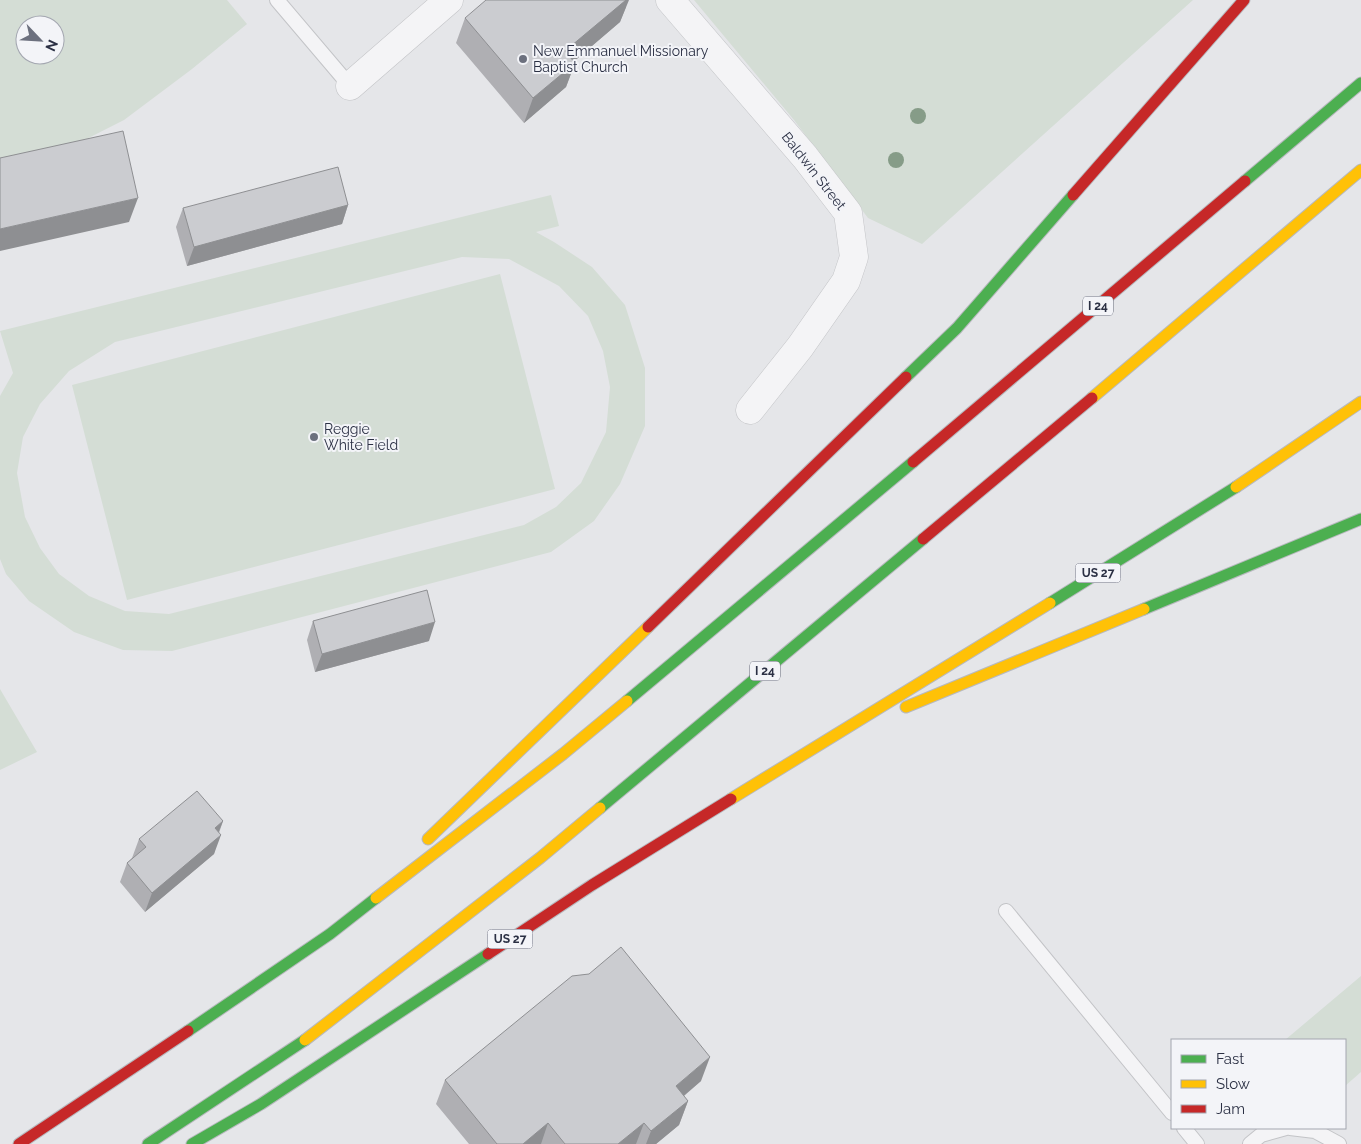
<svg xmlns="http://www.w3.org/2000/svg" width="1361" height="1144" viewBox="0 0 1361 1144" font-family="Raleway,sans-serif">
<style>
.green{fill:#d4ddd5;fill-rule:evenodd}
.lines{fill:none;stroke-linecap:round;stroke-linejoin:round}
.lane-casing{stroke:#c3c4c7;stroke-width:16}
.street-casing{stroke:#c3c4c7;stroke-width:29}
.fast-casing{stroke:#b7b9be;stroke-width:13}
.slow-casing{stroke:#b7b9be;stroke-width:13}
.jam-casing{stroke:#b7b9be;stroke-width:13}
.lane{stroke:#f4f4f6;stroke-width:14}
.street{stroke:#f4f4f6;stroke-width:28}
.fast{stroke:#4caf50;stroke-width:11}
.slow{stroke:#ffc107;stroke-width:11}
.jam{stroke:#c62828;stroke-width:11}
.tree{fill:#869c88}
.wall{fill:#afafb3}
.shaded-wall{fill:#8e8f92}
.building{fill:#cbccd0;stroke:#8e8f92}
.poi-dot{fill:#6c707e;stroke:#f3f4f8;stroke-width:2}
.labels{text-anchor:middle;stroke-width:4;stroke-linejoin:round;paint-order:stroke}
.shield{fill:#f3f4f8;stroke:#676b7a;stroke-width:1}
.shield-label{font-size:12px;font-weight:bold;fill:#2b3044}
.poi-label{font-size:14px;fill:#2b3044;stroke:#f3f4f8;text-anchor:start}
.street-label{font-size:14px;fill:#2b3044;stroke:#f3f4f8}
</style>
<rect width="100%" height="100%" fill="#e5e6e9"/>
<path class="green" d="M0 0H227L247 24 192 69 124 120 45 160 0 164ZM25 25H55V55H25Z
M694 0H1193L922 244 868 218 794 120Z
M551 195 559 226 536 232 554 242 592 267 625 305 645 368V426L620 484 594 521 551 552 172 651 123 650 74 632 29 601 6 574 0 559V396L13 373 0 331ZM462 257 509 259 559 286 588 316 603 351 610 387 606 432 581 483 556 507 524 525 169 614 125 611 89 596 59 574 40 548 25 517 17 473 23 437 40 404 69 371 115 342Z
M500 274 555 489 127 600 72 385Z
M0 689 37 752 0 770Z
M1361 976V1072L1345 1086V1040H1285Z"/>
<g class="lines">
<defs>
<path id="lane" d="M277 0 350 86
M1006 911 1172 1113
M1184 1128 1197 1144
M1290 1128 1315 1131 1339 1144
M1250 1144 1261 1135 1286 1128"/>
<path id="street" d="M670 0 805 157 848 213 854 257 846 281 800 347 750 410
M350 86 449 0"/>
<path id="fast" d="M1245 181 1361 83
M906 377 957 328 1073 195
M1050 603 1236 487
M1144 609 1361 519
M627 701 913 462
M600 808 923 539
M188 1031 330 934 376 898
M148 1144 305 1040
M192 1144 261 1104 488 954"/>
<path id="slow" d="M1092 398 1361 170
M1236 487 1361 402
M906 707 1144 609
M731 799 1050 603
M428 839 648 627
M376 898 563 754 627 701
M305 1040 540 858 600 808"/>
<path id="jam" d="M1073 195 1244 0
M913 462 1245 181
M923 539 1092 398
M648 627 906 377
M488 954 592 885 731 799
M19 1144 188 1031"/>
</defs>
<use href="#lane" class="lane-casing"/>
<use href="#street" class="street-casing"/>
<use href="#fast" class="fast-casing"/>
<use href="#slow" class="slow-casing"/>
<use href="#jam" class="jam-casing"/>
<use href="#lane" class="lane"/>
<use href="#street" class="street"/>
<use href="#fast" class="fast"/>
<use href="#slow" class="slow"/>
<use href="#jam" class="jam"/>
</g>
<g class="tree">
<circle cx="918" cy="116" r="8"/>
<circle cx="896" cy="160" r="8"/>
</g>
<path class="wall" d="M626 7 620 22 574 61 575 63 566 87 524 123 456 43 465 18Z
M348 205 342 224 187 266 176 227 183 208Z
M313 621 429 641 315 672 307 640Z
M223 821 219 833 214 854 145 912 120 882 127 863 132 858 139 839Z
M445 1080 701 1081 684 1096 688 1101 679 1125 656 1144H469L436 1104Z"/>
<path class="shaded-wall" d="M621 0H629L620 22 557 76 565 51Z
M575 63 566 87 524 123 533 98Z
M138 198 129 222 0 251V229Z
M348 205 342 224 187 266 194 247Z
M435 622 429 641 315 672 322 654Z
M223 821 216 839 221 835 214 854 145 912 152 893 215 828Z
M710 1057 701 1081 667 1110 676 1086Z
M688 1101 679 1125 656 1144H646L651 1131Z
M548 1123 541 1144H523Z
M644 1123 636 1144H618Z"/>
<path class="building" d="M486 0H626L565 51 575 63 533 98 465 18Z
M123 131 138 198 0 229V158Z
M338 167 348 205 194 247 183 208Z
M427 590 435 622 322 654 313 621Z
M197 791 223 821 215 828 221 835 152 893 127 863 146 847 139 839Z
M621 947 710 1057 676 1086 688 1101 651 1131 644 1123 618 1144H565L548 1123 523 1144H497L445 1080 572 976 589 974Z"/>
<g class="poi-dot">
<circle cx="523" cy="59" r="5"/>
<circle cx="314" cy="437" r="5"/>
</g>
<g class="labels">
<g class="shield">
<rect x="1083" y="296.5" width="30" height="19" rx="4"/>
<rect x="1075.5" y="563.5" width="45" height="19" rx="4"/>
<rect x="750" y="661.5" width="30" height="19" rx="4"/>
<rect x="487.5" y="929.5" width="45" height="19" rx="4"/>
</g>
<g class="shield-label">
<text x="1098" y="310">I 24</text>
<text x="1098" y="577">US 27</text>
<text x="765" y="675">I 24</text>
<text x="510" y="943">US 27</text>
</g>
<g class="poi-label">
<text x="533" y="56">New Emmanuel Missionary<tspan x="533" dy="16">Baptist Church</tspan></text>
<text x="324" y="434">Reggie<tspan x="324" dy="16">White Field</tspan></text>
</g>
<g class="street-label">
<text transform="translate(814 171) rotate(52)" y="5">Baldwin Street</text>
</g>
</g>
<rect x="1171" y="1039" width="175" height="90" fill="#f3f4f8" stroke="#a3a6b0"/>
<rect x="1181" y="1055" width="25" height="8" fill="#4caf50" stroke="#a3a6b0"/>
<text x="1216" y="1064" font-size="15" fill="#2b3044">Fast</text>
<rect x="1181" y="1080" width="25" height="8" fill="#ffc107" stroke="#a3a6b0"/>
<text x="1216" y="1089" font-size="15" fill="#2b3044">Slow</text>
<rect x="1181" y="1105" width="25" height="8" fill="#c62828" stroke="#a3a6b0"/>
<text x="1216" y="1114" font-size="15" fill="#2b3044">Jam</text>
<g transform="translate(40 40) rotate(115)"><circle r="24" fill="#f3f4f8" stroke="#a3a6b0"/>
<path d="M0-4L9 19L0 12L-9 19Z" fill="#6c707e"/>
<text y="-8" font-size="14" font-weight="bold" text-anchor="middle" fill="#2b3044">N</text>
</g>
</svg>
